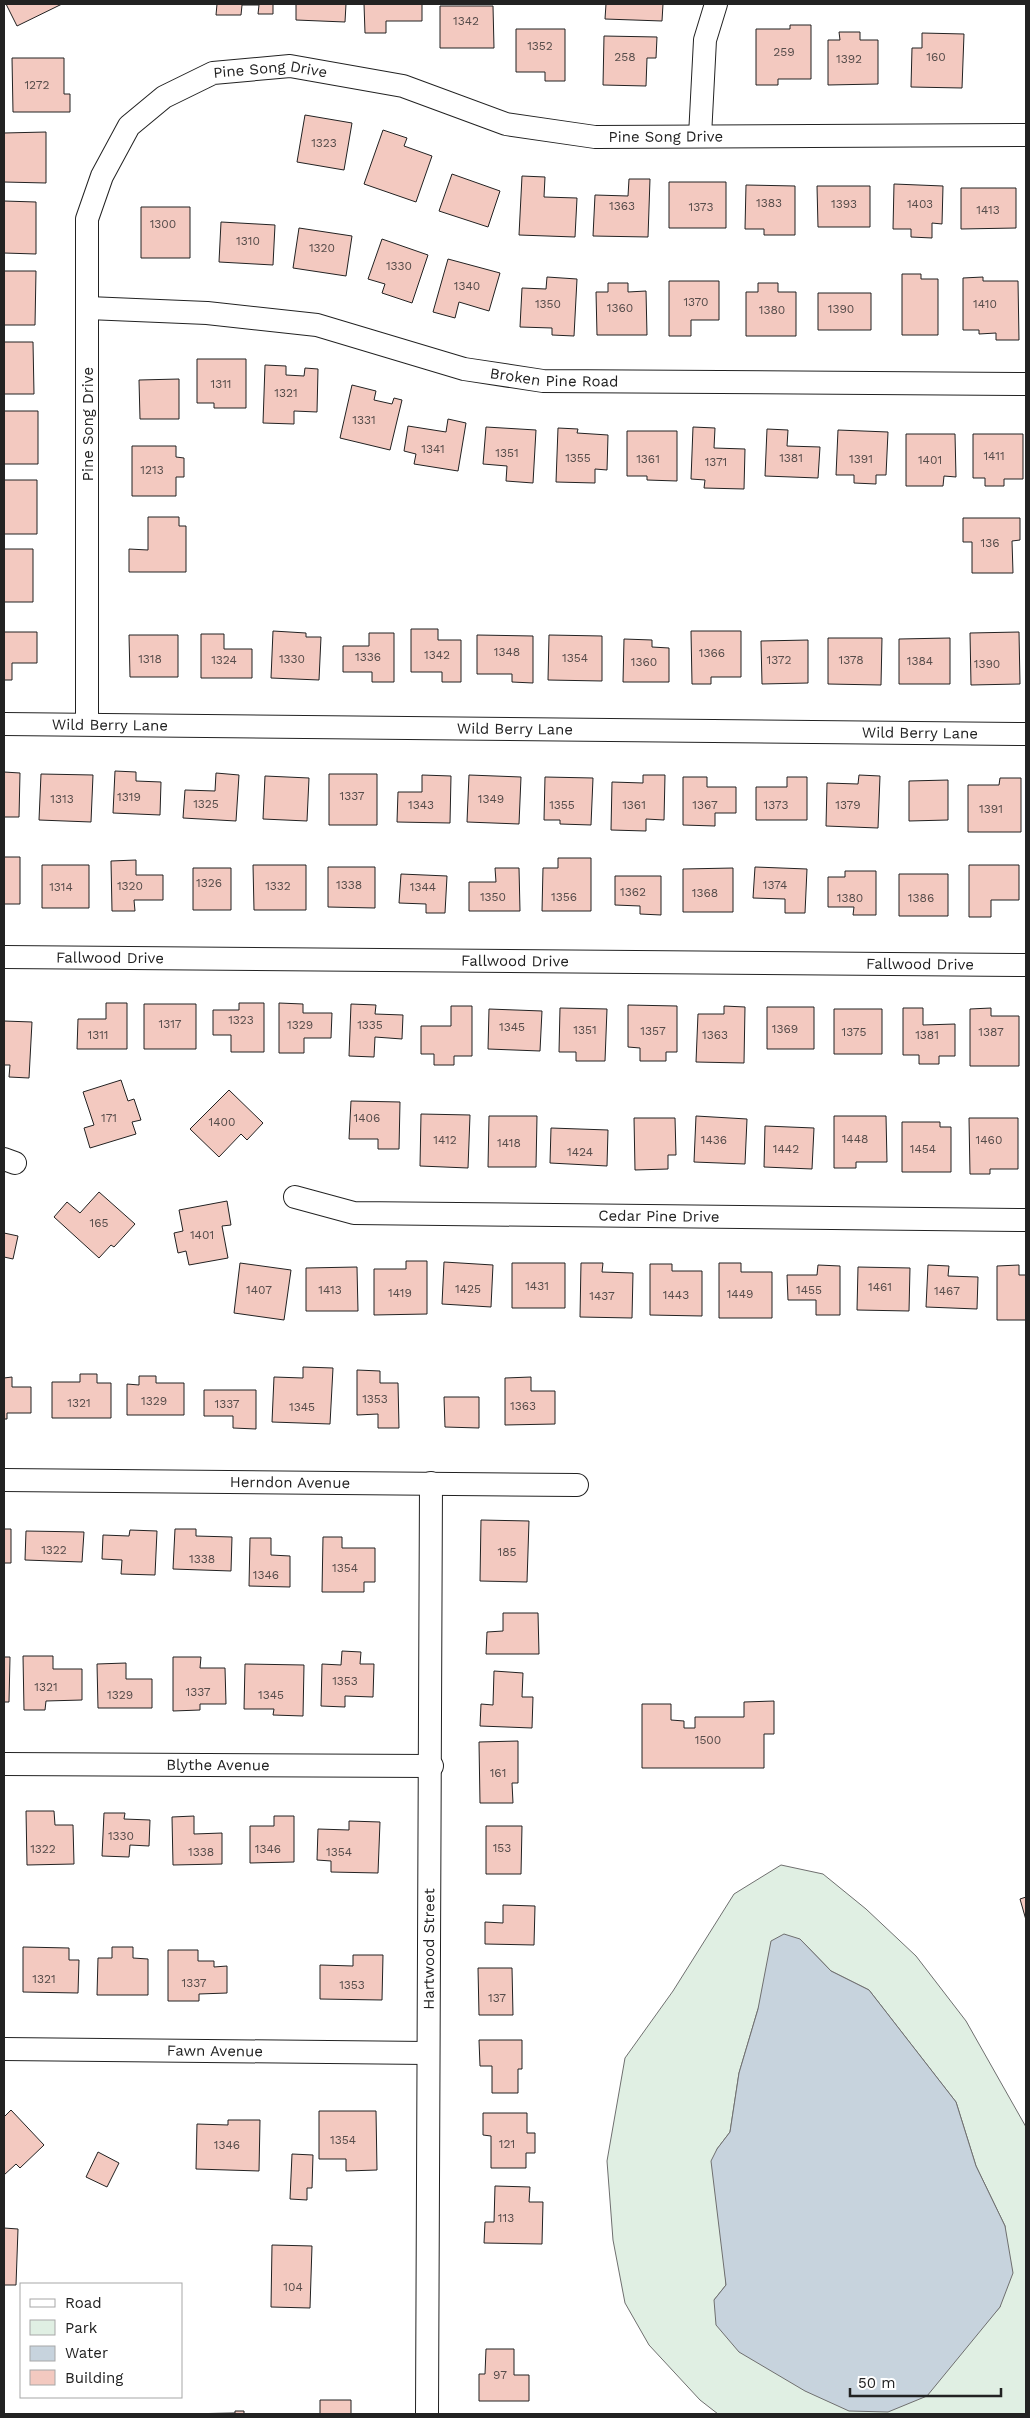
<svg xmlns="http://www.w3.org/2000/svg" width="1030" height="2418" viewBox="0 0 1030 2418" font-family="'Work Sans',sans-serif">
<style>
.green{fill:#e0efe3;stroke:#6f6f6f;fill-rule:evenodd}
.water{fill:#c7d3dd;stroke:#6f6f6f}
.building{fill:#f3c9c0;stroke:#222}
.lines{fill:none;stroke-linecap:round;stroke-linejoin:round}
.minor-casing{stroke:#222;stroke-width:24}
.minor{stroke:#fff;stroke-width:22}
.labels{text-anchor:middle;stroke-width:4;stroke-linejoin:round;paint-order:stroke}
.number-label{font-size:12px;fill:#564c4a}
.street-label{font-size:15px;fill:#222;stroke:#fff}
</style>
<rect width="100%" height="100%" fill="#fff"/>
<path class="green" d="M781 1865 823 1874 866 1909 916 1956 966 2021 1026 2127V2414H718L700 2400 649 2345 625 2303 613 2240 607 2161 625 2058 673 1991 734 1894ZM800 1939 831 1971 869 1990 956 2102 976 2166 1005 2226 1000 2307 974 2336 714 2300 726 2285 717 2149 730 2132 739 2073 758 2009Z"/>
<path class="water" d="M784 1934 800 1939 831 1971 869 1990 956 2102 976 2166 1005 2226 1013 2273 1000 2307 927 2396 888 2412 849 2411 805 2391 739 2352 716 2325 714 2300 726 2285 711 2161 717 2149 730 2132 739 2073 758 2009 771 1941Z"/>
<path class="building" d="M6 4H62L17 26Z
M217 4H273V14H258L259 5H242L241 15H216Z
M296 4H346L345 22 296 20Z
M364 4H422V21H386V33H365Z
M606 4H663L662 21 605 19Z
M440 6H493L494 48H440Z
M790 25H811V79H778V85H756V29H790Z
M516 29H565V81H545V72H516Z
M839 32H860V40H878V84L828 85V40H840Z
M922 33 964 34 962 88 911 87 912 48H922Z
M604 36 657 37 656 58H647L646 86 603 85Z
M12 58H64V94H70V112H13Z
M305 115 352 123 344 170 297 162Z
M383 130 407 138 404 146 432 156 416 202 364 184Z
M46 132V183L4 182V133Z
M452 174 500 191 488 227 439 211Z
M522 176 545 177 544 197 577 198 575 237 519 235Z
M629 179H650L648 237 593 236 595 195 628 196Z
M669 182H726V228H669Z
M894 184 943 186 942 224 932 223V238L911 237V229H893Z
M746 185 795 186V235H764V229H745Z
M817 186H870V227H818Z
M961 188H1016V228L961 229Z
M4 201 36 202V254L4 253Z
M141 207H190V258H141Z
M221 222 275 225 273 265 219 262Z
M299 228 352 236 346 276 293 268Z
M382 239 428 255 412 303 382 293 385 284 368 279Z
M448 259 500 273 489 311 459 302 455 318 433 312Z
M4 271H36L35 325H4Z
M902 274H921V279H938V335H902Z
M547 277 577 279 574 336 552 335V328L520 327 522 288 546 289Z
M983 277V281H1018L1019 340H996V333L979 334V330H963V278Z
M669 281H719V320H691V336H669Z
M608 283H628V292L646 291 647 335H597L596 292H608Z
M758 283H778V292H796V336H746V292H758Z
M818 293H871V330H818Z
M4 342H33L34 394H4Z
M197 359H246V408H214V403H197Z
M265 365 286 366V375L304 376 305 368 318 369 317 412 294 411V424L263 423Z
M179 379V419H140L139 380Z
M352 385 376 391 374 400 392 404 394 398 402 400 390 450 340 438Z
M4 411H38V464H4Z
M448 419 466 423 458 471 414 464 416 454 404 451 408 426 446 432Z
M486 427 536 430 533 483 506 481 507 466 483 464Z
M693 427 715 428 714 448 745 449 744 489 704 488 705 480 691 479Z
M558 428 578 429 577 433 608 435 607 470 595 469V483L556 482Z
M767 429 788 430 787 446 820 447 818 478 765 476Z
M838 430 888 432 886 475H876V484L854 483V475H836Z
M627 431H677V481L647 480V476H627Z
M906 434H955L956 477 944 476 943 486H906Z
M973 434H1023V479H1004V486H985V478H973Z
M132 446H176V457L184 458V477H176V496H132Z
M4 480H37V534H4Z
M148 517H179V526H186V572H129V549L148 550Z
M963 518H1020V540L1012 541 1013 573H972V542H963Z
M4 549H33V602H4Z
M411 629H438V640H461V682H442V672H411Z
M273 631 306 633V637H321L319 680 271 678Z
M691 631H741V677H711V684H692Z
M4 632H37V663H12V680H4Z
M1019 632 1020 684 971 685 970 633Z
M369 633H394V682H372V672H343V646H369Z
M201 634H224V649H252V678H201Z
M129 635H178V677H130Z
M477 635 533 636V683L512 682V674H477Z
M549 635 602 636V681L548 680Z
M828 638H882L881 685 828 684Z
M950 638V684H899V639Z
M624 639 652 640V647L669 648V682H623Z
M808 640V683L762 684 761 641Z
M115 771 136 772V781L161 782 160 815 113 813Z
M4 772 20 773 19 817H4Z
M216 773 239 775 236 821 183 818 185 790 215 791Z
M41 774 93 775 91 822 39 820Z
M329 774H377V825H329Z
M422 775 451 776 450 823 397 822 398 792H422Z
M469 775 521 777 519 824 467 822Z
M643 775H665L664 820 646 819V831L611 830 612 782 643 783Z
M859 775 880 776 878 828 826 826 827 783 858 784Z
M265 776 309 778 307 821 263 819Z
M545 777 593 778 591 825 560 824V820H544Z
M683 777H707V787H736V813H715V826L683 825Z
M787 777H807V820H756V787H787Z
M1000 778H1021V832H968V785H999Z
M948 780V820L909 821V781Z
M4 857H20V904H4Z
M558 858H591V911H542L543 868H558Z
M136 860V875H163V900H134L135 911H112L111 861Z
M42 865H89V908H42Z
M253 865H306V910H254Z
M969 865H1019V900H991V917H969Z
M328 867H375V908L328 907Z
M755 867 807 869 805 913H785V899L753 898Z
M193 868H231V910H193Z
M495 868H519L520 911H469V882H496Z
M733 868V912H683V869Z
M845 871H876V915H853L854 907H828V877H845Z
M401 874 447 876 445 913H426V904L399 903Z
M899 874H948V916H899Z
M615 876H661V915L640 914V906L615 905Z
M106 1003H127V1049H77L78 1019H106Z
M239 1003H264V1052H231V1035H213V1010H239Z
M279 1003 303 1004V1013H332L331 1038H304V1053H279Z
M144 1004H196V1049H144Z
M351 1004 376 1005 375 1014 403 1015 402 1039 375 1037 374 1057 349 1056Z
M628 1005 677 1006V1052H666V1061H640V1048L628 1047Z
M451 1006H472V1056H454V1065H434V1054H421V1026H451Z
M724 1006 745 1007 744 1063 696 1062 698 1014H724Z
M767 1007H814V1049H767Z
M560 1008 607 1009 605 1061H576V1052H559Z
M903 1008H923V1025L955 1024V1056H939V1064H919V1055H903Z
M991 1008V1016H1019V1066H970V1009Z
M489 1009 542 1011 540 1051 488 1049Z
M834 1009H882V1054H834Z
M4 1021 32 1022 29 1078 9 1077 10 1065H4Z
M121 1080 128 1101 134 1099 141 1120 132 1122 136 1134 90 1148 84 1128 94 1125 83 1092Z
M229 1090 263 1123 247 1140 241 1134 219 1157 190 1129Z
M351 1101 400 1102 399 1149H378V1139H349Z
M421 1114 470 1115 468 1168 420 1166Z
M489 1116H537L536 1167H488Z
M696 1116 747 1119 745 1164 694 1162Z
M834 1116H886L887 1162H856V1168H834Z
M634 1118H675L676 1155H668V1169L635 1170Z
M969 1118H1018V1169H990V1174H970Z
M902 1122H940V1127H951V1172H902Z
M765 1126 814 1128 812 1169 764 1167Z
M551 1128 608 1130 607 1166 550 1163Z
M99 1192 135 1224 114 1247 111 1245 99 1258 54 1217 67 1202 80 1213Z
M227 1201 231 1225 222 1226 228 1258 189 1265 186 1251 178 1253 174 1233 183 1231 179 1210Z
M4 1233 18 1236 13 1259 4 1257Z
M406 1261H427V1314L374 1315V1269H406Z
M444 1262 493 1265 491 1307 442 1304Z
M240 1263 291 1270 284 1320 234 1313Z
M512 1263H565V1308H512Z
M581 1263H603L602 1272 633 1273 632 1318 580 1317Z
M719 1263H741V1272H772V1318H719Z
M650 1264H672V1271H702V1316L650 1315Z
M818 1265 840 1266V1315H816V1300H788L787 1275H817Z
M928 1265 949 1266 948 1276 978 1277 977 1309 926 1307Z
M1019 1265V1275H1026V1320H997V1266Z
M357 1267 358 1311H306V1268Z
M858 1267 910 1268 909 1311 857 1310Z
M303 1367 333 1368 330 1424 272 1422 274 1377 303 1378Z
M357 1370 380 1371V1383H398L399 1428H378V1414L357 1415Z
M80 1374H97V1383H111V1418H52V1382H80Z
M139 1376H156V1383H184V1415H127V1384L139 1385Z
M12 1377V1387H31V1413H7V1419H4V1378Z
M531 1377V1391H555V1424L505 1425V1378Z
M204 1390H256V1429L233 1428V1416H204Z
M444 1397H479V1428L445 1427Z
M481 1520 529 1521 527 1582 480 1581Z
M4 1529H11V1563H4Z
M175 1529H196V1536L232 1537 231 1571 173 1569Z
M130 1530 157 1531 155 1575 121 1574 122 1560 102 1559 103 1535 129 1536Z
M26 1531 84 1532 82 1562 25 1560Z
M323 1537H342V1548H375V1582H364V1592H322Z
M250 1538H271V1555L290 1556V1587L249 1586Z
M503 1613H538L539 1654H486L487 1632 503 1631Z
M342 1651 361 1652 360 1664H374L373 1697 345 1696V1707L321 1706 322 1664 341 1665Z
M23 1656H53V1669H82V1700L46 1701 45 1710H24Z
M4 1657H10L9 1702H4Z
M173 1657H201L200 1668H225L226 1704H200V1710L173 1711Z
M126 1663V1679H152V1708H98L97 1664Z
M245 1664 304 1665 303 1716 273 1715 274 1709H244Z
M494 1671 523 1673 522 1697H533L532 1728 480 1726 481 1704 493 1705Z
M774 1701V1734H764V1768H642V1704H671V1720L684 1721V1728H695V1717H744V1702Z
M518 1741V1783H512L513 1803H480L479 1742Z
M26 1811H54L55 1825H73L74 1864 27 1865Z
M104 1813H125L124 1819 150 1820 149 1846 130 1845 129 1857 102 1856Z
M194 1816V1834L222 1833V1864L173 1865 172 1817Z
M274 1816H294V1862L250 1863V1826H274Z
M349 1821 380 1822 378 1873 331 1872V1861L317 1860 318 1829 349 1830Z
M486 1826H522L521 1874H486Z
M1026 1897V1920L1020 1899Z
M503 1905 535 1906 534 1945 485 1944V1922L503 1923Z
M23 1947 69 1948V1960H79L78 1993 23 1992Z
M112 1947H133V1958L148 1959V1995H97L98 1958H112Z
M168 1950H198V1961H214V1967L227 1966V1993L199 1994V2001H168Z
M353 1955H383L382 2000 320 1999V1965L353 1966Z
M478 1968H512L513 2015H479Z
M479 2040H522V2069H518V2093H492V2066H480Z
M11 2110 44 2145 20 2168 16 2164 4 2175V2117Z
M319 2111H376L377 2170 346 2171V2159H319Z
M483 2113H527V2133H535V2153H526V2168H491V2136L483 2135Z
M228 2120H260L259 2171 196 2169 197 2124 228 2125Z
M98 2152 119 2163 107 2187 86 2177Z
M292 2154 313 2155 312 2188H307V2200L290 2199Z
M495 2186 530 2187 529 2202H543L542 2244 484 2243 485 2222H494Z
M4 2228 18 2229 16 2285H4Z
M272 2245 312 2246 310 2308 271 2307Z
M486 2349H514V2375H529V2401H479V2374H485Z
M320 2400H351V2414H320Z
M235 2411H244V2414H182L235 2413Z"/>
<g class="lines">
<defs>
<g id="minor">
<path d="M700 136 705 40 716 4"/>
<path id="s1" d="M88 308 207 313 317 325 464 369 543 381 1026 384"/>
<path id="s2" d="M4 724 1026 734"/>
<path id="s3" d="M87 724V219L102 176 129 126 164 97 213 73 290 66 403 86 506 124 595 137 1026 135"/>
<path id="s4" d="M4 957 1026 965"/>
<path d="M4 1159 15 1163"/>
<path id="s5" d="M295 1197 354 1213 1026 1220"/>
<path id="s6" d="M4 1480 577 1485"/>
<path id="s7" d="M4 1764 432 1766"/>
<path id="s8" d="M4 2049 428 2053"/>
<path id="s9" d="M427 2414 431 1483"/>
</g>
</defs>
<use href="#minor" class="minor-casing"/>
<use href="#minor" class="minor"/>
</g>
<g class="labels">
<g class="number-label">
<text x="466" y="25">1342</text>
<text x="540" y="50">1352</text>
<text x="784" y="56">259</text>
<text x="625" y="61">258</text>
<text x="936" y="61">160</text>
<text x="849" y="63">1392</text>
<text x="37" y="89">1272</text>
<text x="324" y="147">1323</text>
<text x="769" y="207">1383</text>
<text x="844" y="208">1393</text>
<text x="920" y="208">1403</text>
<text x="622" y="210">1363</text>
<text x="701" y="211">1373</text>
<text x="988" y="214">1413</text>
<text x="163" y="228">1300</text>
<text x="248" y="245">1310</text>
<text x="322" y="252">1320</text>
<text x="399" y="270">1330</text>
<text x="467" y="290">1340</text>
<text x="696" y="306">1370</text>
<text x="548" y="308">1350</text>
<text x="985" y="308">1410</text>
<text x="620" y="312">1360</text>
<text x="841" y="313">1390</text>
<text x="772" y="314">1380</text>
<text x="221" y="388">1311</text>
<text x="286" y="397">1321</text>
<text x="364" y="424">1331</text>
<text x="433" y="453">1341</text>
<text x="507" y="457">1351</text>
<text x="994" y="460">1411</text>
<text x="578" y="462">1355</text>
<text x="791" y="462">1381</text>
<text x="648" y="463">1361</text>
<text x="861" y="463">1391</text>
<text x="930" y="464">1401</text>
<text x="716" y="466">1371</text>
<text x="152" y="474">1213</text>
<text x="990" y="547">136</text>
<text x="507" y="656">1348</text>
<text x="712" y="657">1366</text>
<text x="437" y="659">1342</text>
<text x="368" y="661">1336</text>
<text x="575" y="662">1354</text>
<text x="150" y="663">1318</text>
<text x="292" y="663">1330</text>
<text x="224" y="664">1324</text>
<text x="779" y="664">1372</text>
<text x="851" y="664">1378</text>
<text x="920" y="665">1384</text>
<text x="644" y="666">1360</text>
<text x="987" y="668">1390</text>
<text x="352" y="800">1337</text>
<text x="129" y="801">1319</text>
<text x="62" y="803">1313</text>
<text x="491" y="803">1349</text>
<text x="206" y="808">1325</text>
<text x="421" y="809">1343</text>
<text x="562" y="809">1355</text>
<text x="634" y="809">1361</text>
<text x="705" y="809">1367</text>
<text x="776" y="809">1373</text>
<text x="848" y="809">1379</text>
<text x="991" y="813">1391</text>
<text x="209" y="887">1326</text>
<text x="349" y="889">1338</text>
<text x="775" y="889">1374</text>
<text x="130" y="890">1320</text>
<text x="278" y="890">1332</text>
<text x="61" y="891">1314</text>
<text x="423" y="891">1344</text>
<text x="633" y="896">1362</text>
<text x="705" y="897">1368</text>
<text x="493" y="901">1350</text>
<text x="564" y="901">1356</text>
<text x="850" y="902">1380</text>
<text x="921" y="902">1386</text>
<text x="241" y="1024">1323</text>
<text x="170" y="1028">1317</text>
<text x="300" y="1029">1329</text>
<text x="370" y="1029">1335</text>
<text x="512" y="1031">1345</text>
<text x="785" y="1033">1369</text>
<text x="585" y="1034">1351</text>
<text x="653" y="1035">1357</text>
<text x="854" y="1036">1375</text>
<text x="991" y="1036">1387</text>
<text x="98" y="1039">1311</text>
<text x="715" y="1039">1363</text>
<text x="927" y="1039">1381</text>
<text x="109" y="1122">171</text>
<text x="367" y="1122">1406</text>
<text x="222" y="1126">1400</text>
<text x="855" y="1143">1448</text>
<text x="445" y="1144">1412</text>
<text x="714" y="1144">1436</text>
<text x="989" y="1144">1460</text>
<text x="509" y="1147">1418</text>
<text x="786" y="1153">1442</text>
<text x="923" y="1153">1454</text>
<text x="580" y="1156">1424</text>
<text x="99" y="1227">165</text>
<text x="202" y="1239">1401</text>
<text x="537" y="1290">1431</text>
<text x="880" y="1291">1461</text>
<text x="468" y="1293">1425</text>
<text x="259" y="1294">1407</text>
<text x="330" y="1294">1413</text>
<text x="809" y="1294">1455</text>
<text x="947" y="1295">1467</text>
<text x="400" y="1297">1419</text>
<text x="740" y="1298">1449</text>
<text x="676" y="1299">1443</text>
<text x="602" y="1300">1437</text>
<text x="375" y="1403">1353</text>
<text x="154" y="1405">1329</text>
<text x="79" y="1407">1321</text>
<text x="227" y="1408">1337</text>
<text x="523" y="1410">1363</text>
<text x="302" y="1411">1345</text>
<text x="54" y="1554">1322</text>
<text x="507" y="1556">185</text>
<text x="202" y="1563">1338</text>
<text x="345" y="1572">1354</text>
<text x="266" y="1579">1346</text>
<text x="345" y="1685">1353</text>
<text x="46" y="1691">1321</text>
<text x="198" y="1696">1337</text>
<text x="120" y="1699">1329</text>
<text x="271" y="1699">1345</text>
<text x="708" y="1744">1500</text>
<text x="498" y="1777">161</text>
<text x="121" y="1840">1330</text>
<text x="502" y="1852">153</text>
<text x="43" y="1853">1322</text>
<text x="268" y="1853">1346</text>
<text x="201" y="1856">1338</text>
<text x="339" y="1856">1354</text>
<text x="44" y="1983">1321</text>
<text x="194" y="1987">1337</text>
<text x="352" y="1989">1353</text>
<text x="497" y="2002">137</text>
<text x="343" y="2144">1354</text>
<text x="507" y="2148">121</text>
<text x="227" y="2149">1346</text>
<text x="506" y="2222">113</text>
<text x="293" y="2291">104</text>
<text x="500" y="2379">97</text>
</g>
<g class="street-label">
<text dy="5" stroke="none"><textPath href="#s3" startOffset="765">Pine Song Drive</textPath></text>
<text dy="5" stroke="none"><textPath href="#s3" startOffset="1170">Pine Song Drive</textPath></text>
<text dy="5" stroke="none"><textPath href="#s1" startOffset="474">Broken Pine Road</textPath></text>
<text transform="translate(88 424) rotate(-90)" y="5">Pine Song Drive</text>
<text dy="5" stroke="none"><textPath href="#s2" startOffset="106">Wild Berry Lane</textPath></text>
<text dy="5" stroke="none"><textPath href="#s2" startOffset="511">Wild Berry Lane</textPath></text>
<text dy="5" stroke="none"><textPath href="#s2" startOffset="916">Wild Berry Lane</textPath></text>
<text dy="5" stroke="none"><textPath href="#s4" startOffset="106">Fallwood Drive</textPath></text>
<text dy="5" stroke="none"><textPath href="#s4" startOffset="511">Fallwood Drive</textPath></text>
<text dy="5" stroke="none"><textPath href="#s4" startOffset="916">Fallwood Drive</textPath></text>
<text dy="5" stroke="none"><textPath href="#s5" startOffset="366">Cedar Pine Drive</textPath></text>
<text dy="5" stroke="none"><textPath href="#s6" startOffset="286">Herndon Avenue</textPath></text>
<text dy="5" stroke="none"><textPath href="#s7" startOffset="214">Blythe Avenue</textPath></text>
<text dy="5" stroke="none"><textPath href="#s9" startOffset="465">Hartwood Street</textPath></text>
<text dy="5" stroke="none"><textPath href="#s8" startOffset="211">Fawn Avenue</textPath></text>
</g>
</g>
<rect width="1030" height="2418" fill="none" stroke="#222222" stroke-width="10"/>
<rect x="20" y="2283" width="162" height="115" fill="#ffffff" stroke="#a7a7a7"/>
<rect x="30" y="2299" width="25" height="8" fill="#ffffff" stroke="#a7a7a7"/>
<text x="65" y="2308" font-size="15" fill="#222222">Road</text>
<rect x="30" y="2320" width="25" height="15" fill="#e0efe3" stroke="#a7a7a7"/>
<text x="65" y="2333" font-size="15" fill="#222222">Park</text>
<rect x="30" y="2346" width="25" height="15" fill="#c7d3dd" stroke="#a7a7a7"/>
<text x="65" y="2358" font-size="15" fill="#222222">Water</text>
<rect x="30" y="2370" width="25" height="15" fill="#f3c9c0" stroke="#a7a7a7"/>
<text x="65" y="2383" font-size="15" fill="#222222">Building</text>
<path d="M850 2388v8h151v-8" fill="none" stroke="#222222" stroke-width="2.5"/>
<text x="858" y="2388" font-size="15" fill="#222222" stroke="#ffffff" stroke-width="4" paint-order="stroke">50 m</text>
</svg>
